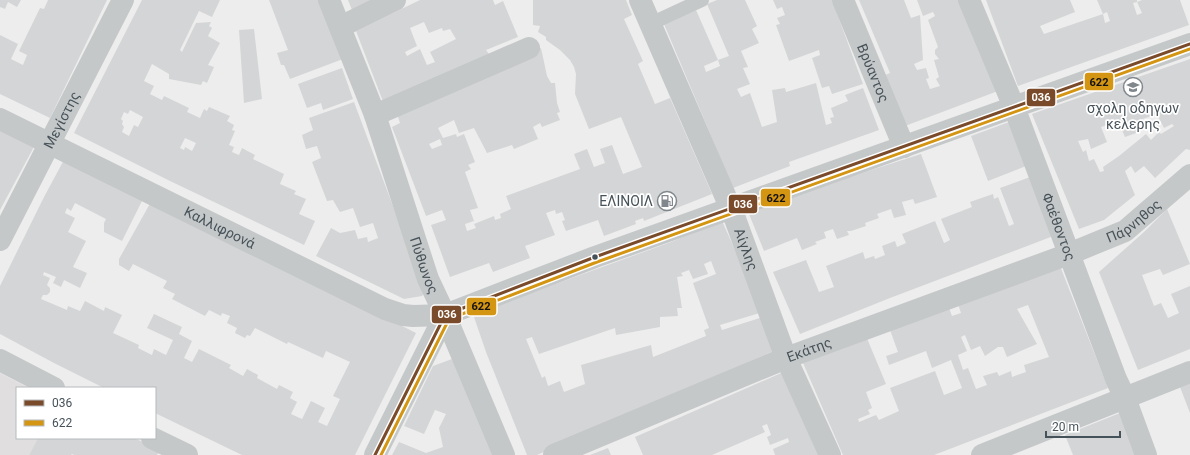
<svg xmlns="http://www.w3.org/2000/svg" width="1190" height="455" viewBox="0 0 1190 455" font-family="Roboto,sans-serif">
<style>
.education{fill:#e0dedf}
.building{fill:#d4d5d6;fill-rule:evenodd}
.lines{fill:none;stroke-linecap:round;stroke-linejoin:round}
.service{stroke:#c5c8c9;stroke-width:14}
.minor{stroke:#c5c8c9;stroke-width:22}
.tertiary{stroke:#c5c8c9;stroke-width:22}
.bus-1-casing{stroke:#fff;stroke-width:6}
.bus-2-casing{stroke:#fff;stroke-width:6}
.bus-1{stroke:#7a4b2a;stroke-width:3}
.bus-2{stroke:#d49512;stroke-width:3}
.bus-dot{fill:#465259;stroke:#fff;stroke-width:1.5}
.labels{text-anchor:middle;stroke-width:3.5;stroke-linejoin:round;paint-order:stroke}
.street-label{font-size:14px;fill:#465259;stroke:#fff}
.poi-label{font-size:14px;fill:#465259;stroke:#fff}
.line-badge{stroke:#fff;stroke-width:1.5}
.badge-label{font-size:11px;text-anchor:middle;font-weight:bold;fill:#fff}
.pale-badge-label{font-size:11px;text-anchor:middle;font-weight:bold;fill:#111}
</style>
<rect width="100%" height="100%" fill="#eeeded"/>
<path class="education" d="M0 373 29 388H17V438H38L29 455H0Z"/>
<path class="building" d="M0 0H21L17 7 8 2 5 9 0 7Z
M48 0H107L50 118 0 94V35L18 44 11 59 23 65 27 55 19 51 40 8 44 9Z
M142 0H220L212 17 199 11 180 50 182 52 196 23 211 22 209 26 212 28 208 36 220 43 208 65 214 67 207 83 203 81 201 85 169 79V74L152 64 144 81 154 86 150 94 162 100 164 96 189 108 187 112 200 118 204 109 207 111 209 107 230 116 227 121 234 125 232 130 235 131 229 145 234 147 232 152 239 155 242 148 255 155 253 159 284 174 280 184 296 191 294 194 306 199 299 214 315 221 304 245 170 181 74 133ZM130 110 143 117 138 127 134 125 129 136 122 132 124 127 122 124 123 121 121 119 124 112 128 114ZM185 138 196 143 192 151 185 147 184 150 180 148Z
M269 0H319L343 59 290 79 284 65H281L277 53 288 50Z
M348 0H374L352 10Z
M420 0H493L495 5 503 1 518 37 486 50 489 54 384 104 356 31ZM424 22 429 33 442 28 443 31 450 29 456 39 430 52 435 62 427 65 420 49 407 56 405 52 417 46 410 28Z
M533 0H626L632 15 624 19 643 61 638 64 655 104 670 98 712 194 644 221 643 218 635 221 636 224 604 236 598 220 566 231 562 221 565 220 562 212 556 214 555 210 546 213 555 235 525 246 530 258 493 272 489 263 450 277 431 225 446 220 442 210 426 216 392 127 400 123 397 114 541 48 547 76 551 83H555L557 103 560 112 557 113 560 120 542 127 540 123 533 127 538 139 514 149 512 145 487 153 474 128 459 133 454 120 438 128 443 138 456 134 457 137 464 134 475 162 468 165 471 169 465 172 478 208 470 210 474 221 465 224 467 231 476 228 474 224 494 216 495 220 501 218 500 214 511 209 506 196 580 169 574 154 587 149 594 167 605 163 600 149 612 145 623 174 642 167 621 117 589 129 575 94 576 74 574 67 570 60 560 50 546 40V37L538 32 540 26 533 25ZM440 139 442 145 432 149 429 144Z
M717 0H745L757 26 752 29 759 43 741 51 748 67 743 68 750 84 737 89 741 97 750 93 762 127 777 122 772 90 785 88 786 92 816 83 826 125 832 123 830 118 834 117 831 108 848 101 845 95 863 88 879 130 789 162 790 166 733 188 664 24 696 10 718 60 729 56 707 4ZM718 60 720 66 706 72 704 66Z
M773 0H832L863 84 832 94 829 86 822 88 812 58 820 55 819 50 789 61 776 25 780 24 777 18 785 15 782 7 777 9Z
M859 0H904L911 18 920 15 923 60 914 64 917 70 926 68 929 78 926 79 930 89 940 86 936 79 939 77 934 60 939 59 935 54V50L938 47 928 20 935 16 933 12 923 16 917 0H960L998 91 905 126 885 75 890 73Z
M986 0H1070L1075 12 1040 26 1044 34 1103 14 1105 23 1110 21 1107 12 1103 14 1097 0H1137V2L1133 3 1137 15 1142 13 1137 2 1142 0H1180L1189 25 1018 86Z
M254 29 262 99 244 103 239 30Z
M1190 59V150L1186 149 1155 178 1144 166 1135 173 1131 166 1125 171 1135 195 1104 220 1079 229 1032 114ZM1157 114 1164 128 1172 124 1174 126 1161 134 1159 132 1151 140 1146 134 1119 156 1103 167 1104 171 1100 172 1094 159 1089 161 1086 150 1083 152 1078 141 1088 139 1091 149 1107 142 1101 127 1118 121 1125 137 1139 132 1134 122Z
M342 68 353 99 323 110 321 103 307 108 298 84Z
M354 102 425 292 422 296 404 299 316 256 331 228 340 233 355 230 358 239 367 237 368 242 378 238 373 223 360 227 353 208 340 212 333 200 327 201 312 162 321 158 317 146 306 149 302 135 313 130 309 118Z
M1012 121 1026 166 988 181 971 136Z
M0 124 36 143 0 210Z
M921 154 937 197 915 204 913 199 902 202 906 215 894 218 891 209 877 214 879 218 865 223 866 226 851 231H847L849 235 837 239 833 229 824 232 826 238 815 242 817 244 802 250 797 238 764 251 749 214 834 182Z
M65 158 143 199 122 241 104 232V223L106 219 75 203 71 211 67 208 65 213 75 218 68 232 86 241 73 267 87 273 80 288 64 280 61 287 53 283 56 277 44 272 43 275 50 278 47 285 50 288V292L47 295H43L41 299 67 310 68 306 80 311 85 301 104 311 105 307 122 315 113 333 139 345 138 348 152 355 154 349 166 355 173 340 147 328 154 314 182 327 179 334 192 341 184 358 192 362 199 349 231 365 229 368 243 376 247 369 258 375 257 378 277 389 279 385 293 392 290 398 297 402 291 414 302 419 311 401 325 408 318 422 327 426 340 399 333 396 350 362 326 351 323 358 288 342 287 344 255 328 250 336 247 335 245 338 235 333 237 328 227 323 230 316 222 313 221 316 209 310 205 316 172 299 175 294 163 288 167 281 133 264 129 271 119 265V259L152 200 416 333 355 455H242L155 413V388H104L54 363 0 334V286L44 197Z
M1030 177 1056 235 890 298 800 334 773 272 806 260 819 292 834 287 826 266 863 252 865 259 874 256 875 259 885 255 882 246 895 241 897 247 906 243 902 234 935 221 944 243 950 240 941 219 972 207 970 202 993 194 994 199 998 197 1009 226 1014 224 1000 188Z
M1167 209 1190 264 1163 275 1160 269 1142 275 1154 306 1161 303 1168 318 1179 313 1171 294 1190 286V349L1138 370 1099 272 1144 232Z
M722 221 763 312 720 325 722 330 763 317 778 349 537 455H527L486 352 473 314 671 242ZM711 261 716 274 693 283 709 328 704 330 706 336 653 357 651 345 581 365 585 384 564 392 560 381 548 386 545 376 542 378 526 339 532 337 539 354 615 328 616 335 660 327V317L678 316 677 308H682L677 277 683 276 681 273 689 270 693 279 708 274 704 264Z
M1060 266 1108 388 934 455H843L803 363 866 336 886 384 866 392 872 408 868 410 870 414 858 419 859 422 876 415 879 420 899 411 890 388 935 371 944 395 962 388 951 360 932 368 926 351 889 365 886 356 898 352 890 330 949 308 952 316 961 313 958 304ZM1028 305 1049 357 1024 365 1026 372 1012 377 1011 371 999 376 997 372 983 376 987 385 976 389 968 368 963 370 958 355 967 351 961 337 965 335 971 350 980 346 985 356 998 347H1003L1007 357 1037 344 1017 309Z
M452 359 498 455H392L399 442 426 453 443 447 439 428 446 414 435 410 424 434 404 426 433 366Z
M788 370 824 455H775L773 449 789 442 788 438 770 445 767 437 771 435 767 424 762 426 765 432 712 455H643L635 437Z
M1190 383V413L1180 387Z
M1120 413 1137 455H1073L1065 435Z
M38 438H134L160 450 157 455H74L72 454 71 455H29Z
M608 448 611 455H590Z"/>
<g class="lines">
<path class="service" d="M650 24 702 0"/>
<g class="minor">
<path id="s1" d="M329 0 375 115 428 279 445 315 504 455"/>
<path id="s2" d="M640 0 734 216 786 358 830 455"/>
<path id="s3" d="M843 0 904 147"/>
<path id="s4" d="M969 0 1014 107 1116 379 1125 398 1146 455"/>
<path d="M340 27 395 0"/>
<path d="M375 115 529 48"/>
<path id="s5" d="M0 240 123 0"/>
<path d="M0 360 54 388"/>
<path d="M152 438 187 455"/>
<path d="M982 455 1190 372"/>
</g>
<g class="tertiary">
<path id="s6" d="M0 119 385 309 403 315 413 316 445 315 595 257 1190 44"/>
<path d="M375 455 445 315"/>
<path id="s7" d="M554 455 786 358 1069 254 1125 231 1190 175"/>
</g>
<defs>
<path id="bus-1" d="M375 455 445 315 595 257 1190 44"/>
<path id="bus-2" d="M381 455 449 319 597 262 1190 49"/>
</defs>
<use href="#bus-1" class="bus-1-casing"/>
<use href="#bus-2" class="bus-2-casing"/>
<use href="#bus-1" class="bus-1"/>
<use href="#bus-2" class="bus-2"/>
</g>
<defs>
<symbol id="school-ring" viewBox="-11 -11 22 22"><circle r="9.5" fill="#fff" stroke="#81888d" stroke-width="1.5"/><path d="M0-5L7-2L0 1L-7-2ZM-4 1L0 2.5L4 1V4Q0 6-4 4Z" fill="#81888d"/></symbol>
<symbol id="fuel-ring" viewBox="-11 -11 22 22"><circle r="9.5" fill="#fff" stroke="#81888d" stroke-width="1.5"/><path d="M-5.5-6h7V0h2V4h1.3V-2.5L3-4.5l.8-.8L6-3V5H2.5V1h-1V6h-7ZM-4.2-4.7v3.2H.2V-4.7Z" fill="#81888d"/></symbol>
</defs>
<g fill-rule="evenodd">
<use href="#school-ring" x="1122" y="76" width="22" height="22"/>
<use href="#fuel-ring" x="656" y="190" width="22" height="22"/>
</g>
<circle class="bus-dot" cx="595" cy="257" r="3.5"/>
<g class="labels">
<g class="street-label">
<text dy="5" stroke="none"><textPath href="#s3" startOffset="79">Βρύαντος</textPath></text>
<text dy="5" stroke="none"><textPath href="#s5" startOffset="135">Μεγίστης</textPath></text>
<text dy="5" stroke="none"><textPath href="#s7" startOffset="626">Πάρνηθος</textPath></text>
<text dy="5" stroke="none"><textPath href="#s6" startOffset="245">Καλλιφρονά</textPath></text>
<text dy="5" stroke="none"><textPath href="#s4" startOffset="244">Φαέθοντος</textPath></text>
<text dy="5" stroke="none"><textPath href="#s2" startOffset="271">Αίγλης</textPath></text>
<text dy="5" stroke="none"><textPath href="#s1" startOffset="282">Πύθωνος</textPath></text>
<text dy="5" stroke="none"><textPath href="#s7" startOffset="276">Εκάτης</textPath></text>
</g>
<g class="poi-label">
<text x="1133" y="113">σχολη οδηγων<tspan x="1133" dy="16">κελερης</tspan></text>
<text x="653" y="206" text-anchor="end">ΕΛΙΝΟΙΛ</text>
</g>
</g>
<g class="line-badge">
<rect x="1084" y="72" width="30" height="19" rx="4" fill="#d49512"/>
<rect x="1026" y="88" width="30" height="19" rx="4" fill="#7a4b2a"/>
<rect x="760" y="188" width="31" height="19" rx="4" fill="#d49512"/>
<rect x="728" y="194" width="30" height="20" rx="4" fill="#7a4b2a"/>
<rect x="466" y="297" width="31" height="19" rx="4" fill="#d49512"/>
<rect x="431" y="305" width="31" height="19" rx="4" fill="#7a4b2a"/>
</g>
<g class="badge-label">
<text x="1041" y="101">036</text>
<text x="743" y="208">036</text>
<text x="447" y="318">036</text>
</g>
<g class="pale-badge-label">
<text x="1099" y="86">622</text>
<text x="776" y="202">622</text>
<text x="481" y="310">622</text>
</g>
<rect x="16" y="387" width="140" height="52" fill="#ffffff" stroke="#b5babd"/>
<rect x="24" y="400" width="20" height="6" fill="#7a4b2a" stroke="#b5babd"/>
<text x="52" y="407" font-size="12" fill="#465259">036</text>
<rect x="24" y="420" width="20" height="6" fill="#d49512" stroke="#b5babd"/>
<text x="52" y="427" font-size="12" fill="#465259">622</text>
<path d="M1046 431v6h74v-6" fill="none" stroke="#465259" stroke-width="2"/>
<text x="1052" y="431" font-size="12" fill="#465259" stroke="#ffffff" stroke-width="3" paint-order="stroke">20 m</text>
</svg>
